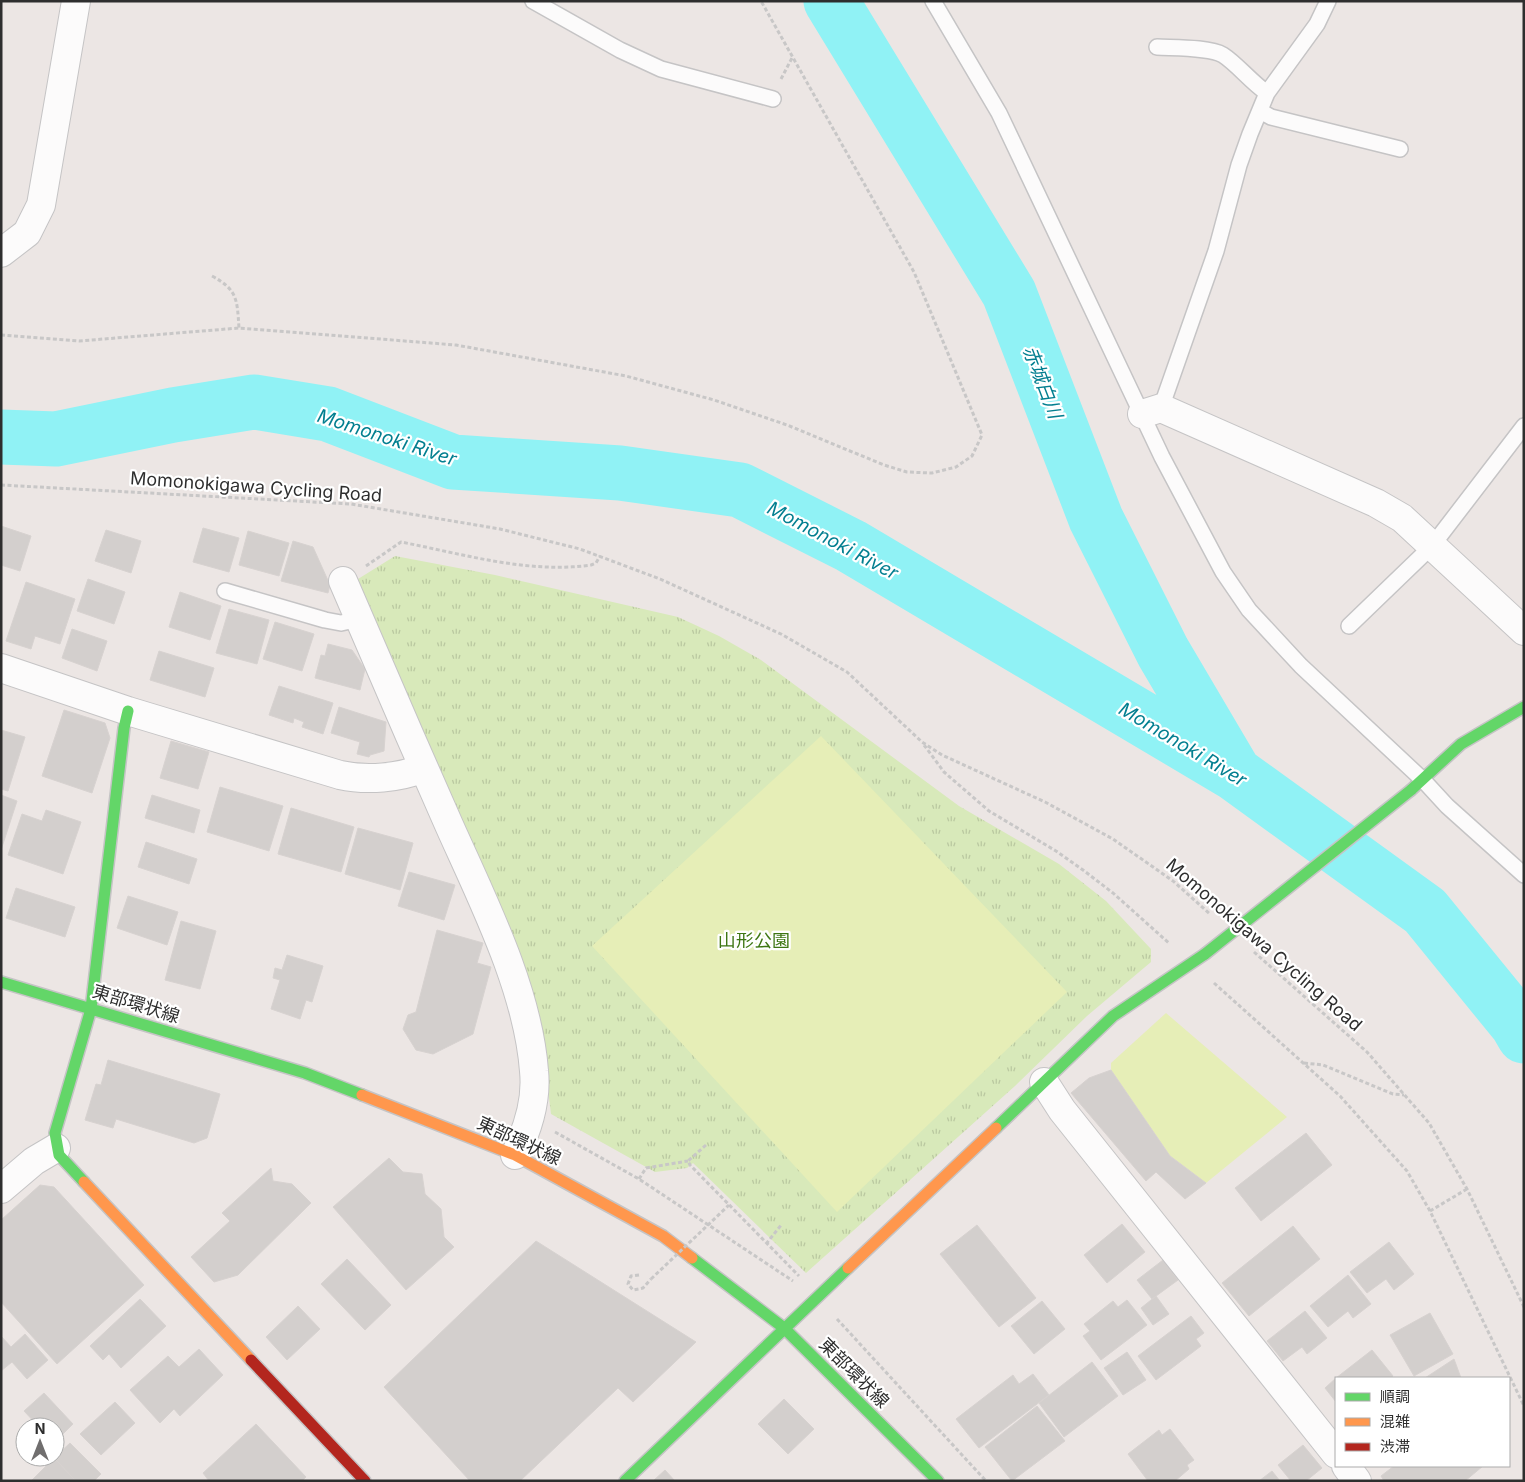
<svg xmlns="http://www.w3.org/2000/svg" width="1525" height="1482" viewBox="0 0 1525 1482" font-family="Inter,'Noto Sans JP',sans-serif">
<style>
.park{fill:url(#park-tufts)}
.pitch{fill:#e6eeb7}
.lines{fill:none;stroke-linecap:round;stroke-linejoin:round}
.river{stroke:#90f2f5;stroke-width:55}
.building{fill:#d3cfcd;stroke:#d7d2d0}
.lane-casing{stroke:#c5c4c5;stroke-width:18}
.street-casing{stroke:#c5c4c5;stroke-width:30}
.fast-casing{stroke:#c5c4c5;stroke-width:14}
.slow-casing{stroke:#c5c4c5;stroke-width:14}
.jam-casing{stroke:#c5c4c5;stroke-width:14}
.path{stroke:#c8c7c7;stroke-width:3;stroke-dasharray:4 2.5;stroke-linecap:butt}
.lane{stroke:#fcfbfb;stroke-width:15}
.street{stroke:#fcfbfb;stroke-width:28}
.fast{stroke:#63d668;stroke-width:11}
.slow{stroke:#ff974d;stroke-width:11}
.jam{stroke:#b3261e;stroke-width:11}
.fast-bridge-casing{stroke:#c5c4c5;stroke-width:14;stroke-linecap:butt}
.path-bridge{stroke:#c8c7c7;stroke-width:3;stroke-dasharray:4 2.5;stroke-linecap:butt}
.fast-bridge{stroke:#63d668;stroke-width:11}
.labels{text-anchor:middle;stroke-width:4.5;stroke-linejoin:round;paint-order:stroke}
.street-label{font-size:18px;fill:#2e2e2e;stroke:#fff}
.park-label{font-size:18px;fill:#3e7613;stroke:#fff}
.water-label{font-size:19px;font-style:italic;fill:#037f90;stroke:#fff}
</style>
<defs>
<pattern id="park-tufts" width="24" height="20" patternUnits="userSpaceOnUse" patternTransform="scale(1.25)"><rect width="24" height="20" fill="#d8e9ba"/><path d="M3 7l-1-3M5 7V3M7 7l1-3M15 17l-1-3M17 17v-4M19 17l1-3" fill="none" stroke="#bac8a0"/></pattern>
</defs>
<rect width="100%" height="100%" fill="#ece6e4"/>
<path class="park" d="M395 556 495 575 678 617 719 636 761 660 959 806 1059 864 1106 901 1151 949V962L1087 1016 1015 1086 806 1273 693 1163 687 1168 655 1172 551 1114 543 1050 512 938 358 579Z"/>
<path class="pitch" d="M821 736 1067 992 837 1212 592 946Z
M1166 1013 1287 1117 1206 1183 1170 1156 1111 1070V1063Z"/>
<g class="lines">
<path class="river" d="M831 1 1009 293 1096 519 1163 652 1232 769
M1 437 56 439 173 415 254 402 328 414 453 462 620 473 740 490 851 546 1234 773 1425 911 1517 1024 1524 1036"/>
</g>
<path class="building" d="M1 526 31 536 20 571 1 565Z
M203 528 239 538 229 572 193 562Z
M106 530 141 541 131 573 95 561Z
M248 531 289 543 279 576 239 565Z
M293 541 313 547 330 585 328 593 281 581Z
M88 579 125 592 114 624 77 611Z
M26 582 75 599 60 644 35 636 31 649 6 641Z
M180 592 221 606 210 640 169 627Z
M229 609 269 620 257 664 216 653Z
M275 622 314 634 302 671 263 659Z
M72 629 107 641 97 671 62 658Z
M328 644 352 650 365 669 360 690 315 678 321 655 325 656Z
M159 651 214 668 205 697 150 680Z
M279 686 333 703 323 734 302 727 304 722 294 718 293 723 269 715Z
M339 707 386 722 384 751 370 755 369 757 357 754 360 742 331 733Z
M64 710 105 723 110 738 92 793 42 776Z
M1 730 25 737 8 791 1 789Z
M171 741 209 752 198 789 160 778Z
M220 787 283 806 269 851 207 832Z
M1 795 17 801 1 850Z
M152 795 200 810 194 833 145 818Z
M291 808 354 827 341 872 278 854Z
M46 810 81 822 63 874 8 855 22 814 42 821Z
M358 828 413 843 400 890 345 874Z
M146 842 197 859 189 884 138 867Z
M409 872 455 885 444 920 398 906Z
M16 888 75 907 65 937 6 918Z
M128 896 178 912 167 945 117 928Z
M181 921 216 931 200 989 165 980Z
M437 930 483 943 477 963 491 967 473 1034 433 1054 416 1050 403 1029 408 1015 416 1012Z
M287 955 323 966 312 1002 306 1000 300 1019 271 1009 280 980 273 978 275 968 282 970Z
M108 1060 220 1094 207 1138 194 1143 116 1119 113 1128 85 1120 96 1084 101 1085Z
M1111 1070 1170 1156 1206 1183 1185 1199 1156 1172 1146 1181 1071 1093 1089 1078Z
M1306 1133 1332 1165 1261 1221 1235 1188Z
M389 1158 403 1172 422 1174 425 1194 441 1209 444 1237 454 1247 406 1290 333 1207Z
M271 1168 273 1181 292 1184 311 1203 238 1275 214 1282 191 1257 230 1221 222 1213Z
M40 1185 54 1187 144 1285 57 1364 1 1302V1220Z
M1122 1224 1145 1252 1107 1283 1084 1255Z
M977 1225 1036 1298 999 1327 940 1254Z
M1293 1226 1320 1259 1249 1316 1222 1283Z
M536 1241 696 1342 633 1402 618 1388 520 1481H470L384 1387Z
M1389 1242 1414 1274 1394 1290 1386 1279 1367 1293 1350 1272Z
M347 1259 391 1305 365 1330 321 1284Z
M1163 1260 1178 1280 1152 1299 1137 1280Z
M1348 1275 1371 1304 1353 1318 1348 1311 1328 1327 1310 1306Z
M1156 1296 1169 1314 1153 1325 1141 1308Z
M140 1299 166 1326 121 1368 109 1354 103 1360 90 1346Z
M1127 1300 1147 1325 1101 1360 1083 1336 1090 1331 1084 1324 1113 1301 1118 1307Z
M1042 1301 1065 1329 1034 1354 1011 1326Z
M298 1306 320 1329 287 1360 266 1337Z
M1305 1311 1327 1338 1307 1354 1302 1347 1283 1361 1267 1341Z
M1430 1313 1453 1354 1414 1376 1390 1335Z
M1191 1316 1204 1333 1196 1339 1201 1346 1156 1380 1138 1356Z
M25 1334 48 1360 27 1379 12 1362 1 1371V1336L11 1347Z
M199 1349 223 1375 180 1416 174 1409 160 1423 130 1390 168 1356 179 1367Z
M1372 1350 1393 1376 1391 1378H1336Z
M1127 1352 1146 1380 1123 1395 1104 1368Z
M1454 1359 1461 1378H1425Z
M1092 1362 1118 1396 1064 1437 1039 1403Z
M1033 1374 1049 1395 979 1448 956 1419 1013 1375 1019 1384Z
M1336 1378V1402L1325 1388Z
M44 1393 73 1424 55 1442V1427H39L24 1411Z
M784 1399 814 1429 788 1454 758 1424Z
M115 1402 135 1423 101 1455 80 1434Z
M1037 1406 1065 1441 1012 1481 985 1447Z
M256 1424 306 1477 302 1481H209L203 1473Z
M1170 1429 1194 1460 1187 1465 1189 1469 1175 1481H1148L1128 1454 1159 1430 1162 1435Z
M70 1443 101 1474 94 1481H76L54 1458Z
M1303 1445 1322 1468 1306 1481H1291L1278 1465Z
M54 1458 76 1481H31Z
M1394 1466H1483L1465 1481H1384L1381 1476Z
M665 1470 675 1481H653Z
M1272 1471 1280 1481H1259Z"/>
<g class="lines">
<defs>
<path id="lane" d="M533 1 620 50 661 69 773 99
M933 1 999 113 1162 457 1223 572 1249 610 1301 666 1424 781 1447 806 1524 875
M1157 47C1174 48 1209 47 1223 55 1237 64 1251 82 1267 93
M1260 111 1271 117 1400 149
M1161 408 1216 251 1239 165 1250 134 1267 93 1317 24 1328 1
M225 591 325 620 341 623 359 619
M1349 626 1432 546 1524 426"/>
<path id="street" d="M1 253 27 233 41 205 76 1
M1142 414 1161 408 1376 503 1402 518 1524 631
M343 581C378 662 413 744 449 825 482 899 528 989 534 1071 537 1100 528 1129 515 1155
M1 668 128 711 340 775C367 781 399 778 424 768
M1044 1082 1062 1110 1336 1454
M1 1189 34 1161 56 1148
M1346 1466 1357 1481"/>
<path id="fast" d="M1411 790 1461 744 1524 707
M1 982 305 1073 362 1095
M996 1128 1113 1016 1205 954
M84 1182 59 1155 55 1133 91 1009 124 728 128 711
M692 1258 784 1328 938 1481
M625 1481 848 1268"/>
<path id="slow" d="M362 1095 515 1155 663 1236 692 1258
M84 1182 251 1360
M848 1268 996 1128"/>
<path id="jam" d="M251 1360 365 1481"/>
</defs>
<use href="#lane" class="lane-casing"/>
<use href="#street" class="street-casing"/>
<use href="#fast" class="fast-casing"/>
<use href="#slow" class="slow-casing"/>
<use href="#jam" class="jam-casing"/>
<path class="path" d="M781 79 793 56
M212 276C238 290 237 300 239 328
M1 335 79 341 239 328 456 345 626 376 714 400 787 425 884 465 907 472 932 473 956 467 972 456 982 435 914 272 761 1
M1 485 351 504 500 529 580 549 660 579 781 634 847 672 922 742 942 755 1045 802 1113 839 1173 881 1210 914
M366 566 401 542C463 554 528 574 591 565L596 563 600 556
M924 745 944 772 989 811 1056 851 1083 870 1113 893 1170 944
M1254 952 1367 1052 1429 1123 1467 1189 1524 1307
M1214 983 1340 1096 1407 1171 1430 1211 1524 1406
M1304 1063 1323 1065 1393 1094 1404 1095
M555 1132 639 1179 793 1281
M706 1145 688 1161 690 1165 799 1276
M639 1179 646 1168 688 1161
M1430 1211 1467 1189
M766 1244 782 1224
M639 1275 631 1276 628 1284 633 1290 643 1288 651 1279
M837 1319 986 1481"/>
<use href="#lane" class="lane"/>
<use href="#street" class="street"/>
<use href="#fast" class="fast"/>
<use href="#slow" class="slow"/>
<use href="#jam" class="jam"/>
<defs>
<path id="fast-bridge" d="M1205 954 1411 790"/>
</defs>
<use href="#fast-bridge" class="fast-bridge-casing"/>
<path class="path-bridge" d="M651 1279 729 1205"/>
<use href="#fast-bridge" class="fast-bridge"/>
</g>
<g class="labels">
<g class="street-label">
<text transform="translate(256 487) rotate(4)" y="6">Momonokigawa Cycling Road</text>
<text transform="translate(1264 945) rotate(41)" y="6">Momonokigawa Cycling Road</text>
<text transform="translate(136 1004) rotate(17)" y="6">東部環状線</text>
<text transform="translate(519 1141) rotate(25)" y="6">東部環状線</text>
<text transform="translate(854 1373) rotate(45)" y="6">東部環状線</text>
</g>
<g class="park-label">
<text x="754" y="947">山形公園</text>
</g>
<g class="water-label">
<text transform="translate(1043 382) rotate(69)" y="7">赤城白川</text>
<text transform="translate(387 437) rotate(18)" y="7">Momonoki River</text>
<text transform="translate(833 540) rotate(28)" y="7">Momonoki River</text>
<text transform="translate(1183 744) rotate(31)" y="7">Momonoki River</text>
</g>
</g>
<rect width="1525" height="1482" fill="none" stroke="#2e2e2e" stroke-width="5"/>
<rect x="1335" y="1377" width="175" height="90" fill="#ffffff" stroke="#ababab"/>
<rect x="1345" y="1393" width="25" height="8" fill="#63d668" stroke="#ababab"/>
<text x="1380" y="1402" font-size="15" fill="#2e2e2e">順調</text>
<rect x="1345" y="1418" width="25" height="8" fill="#ff974d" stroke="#ababab"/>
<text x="1380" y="1427" font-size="15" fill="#2e2e2e">混雑</text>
<rect x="1345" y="1443" width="25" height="8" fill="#b3261e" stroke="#ababab"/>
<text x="1380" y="1452" font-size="15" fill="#2e2e2e">渋滞</text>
<g transform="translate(40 1442)"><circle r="24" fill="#ffffff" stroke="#ababab"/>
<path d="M0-4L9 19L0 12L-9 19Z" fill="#706e6e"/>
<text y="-8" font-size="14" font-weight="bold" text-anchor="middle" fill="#2e2e2e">N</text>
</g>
</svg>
